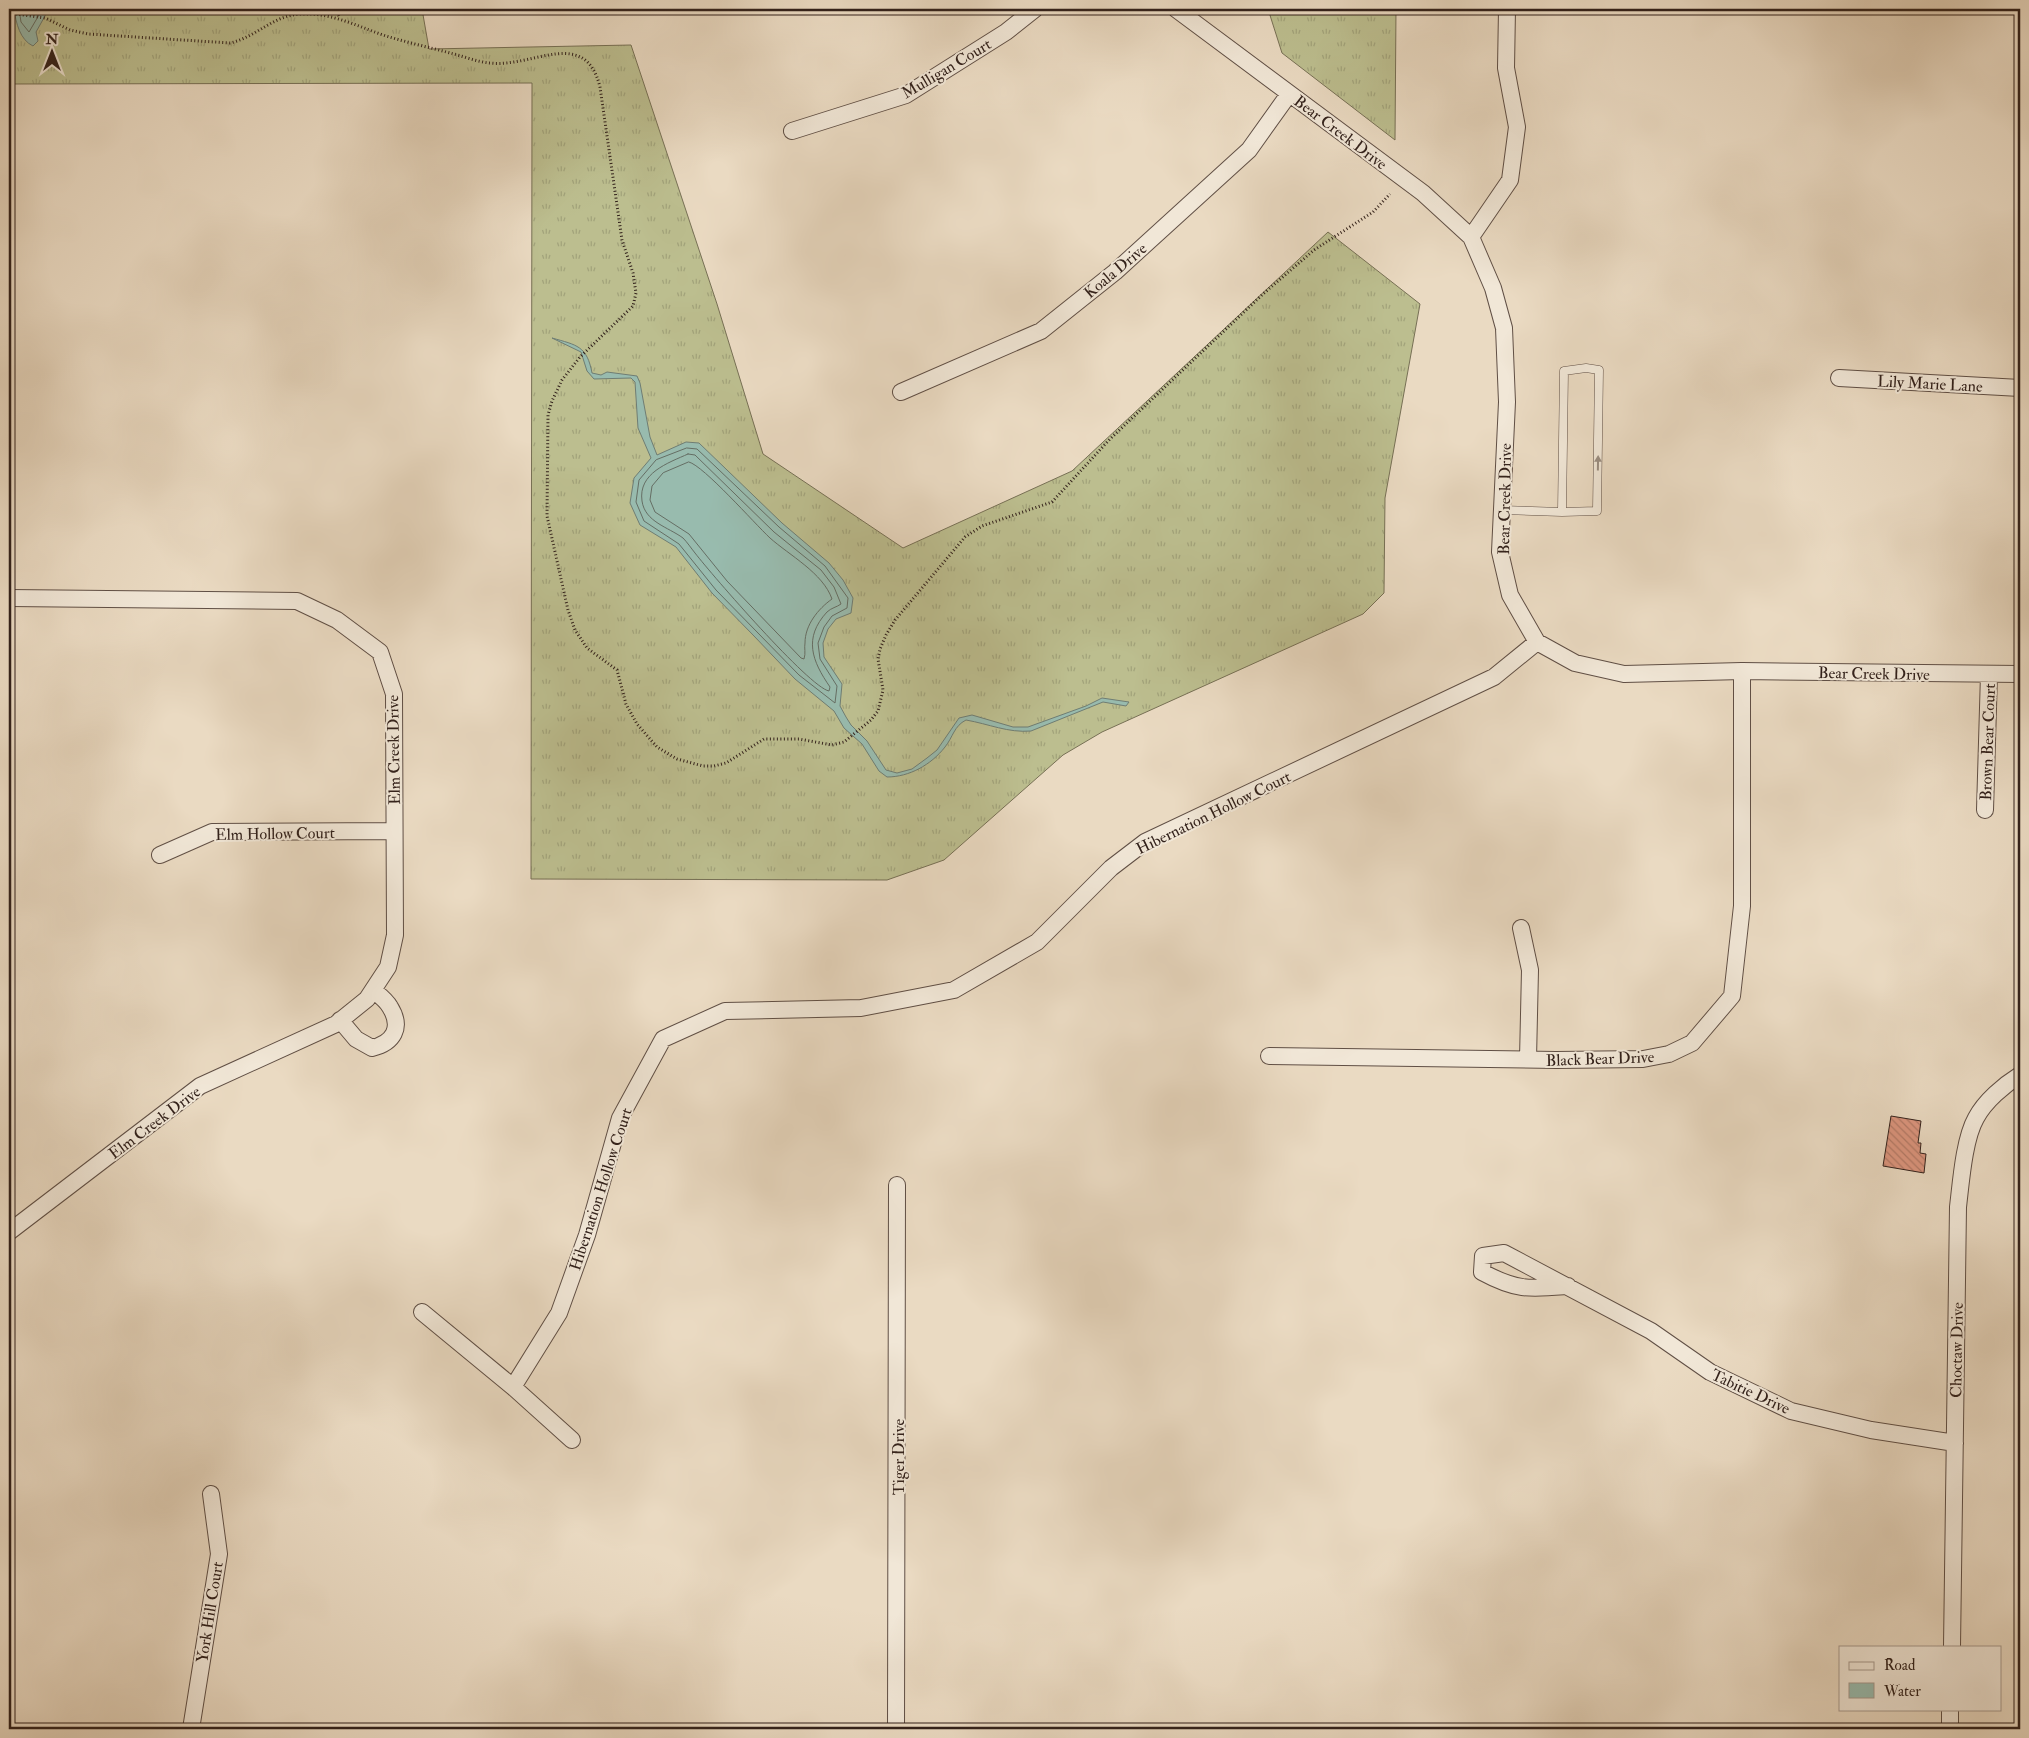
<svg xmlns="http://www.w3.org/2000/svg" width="2029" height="1738" viewBox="0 0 2029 1738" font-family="'IM FELL Double Pica',serif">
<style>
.grass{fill:url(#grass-tufts);stroke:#777055}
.water{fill:#98bbae;stroke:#6f7d73}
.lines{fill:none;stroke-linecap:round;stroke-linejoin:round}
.shore{stroke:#656e64;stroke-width:1}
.building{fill:url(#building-back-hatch);stroke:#32211b}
.lane-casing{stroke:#604f45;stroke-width:9}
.street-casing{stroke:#604f45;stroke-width:18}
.path{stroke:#32211b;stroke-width:3;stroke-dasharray:1 2.5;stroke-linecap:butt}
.lane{stroke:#f1e7d7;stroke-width:8}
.street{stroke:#f1e7d7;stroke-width:16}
.oneway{fill:#9b8e82}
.labels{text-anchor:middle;stroke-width:4;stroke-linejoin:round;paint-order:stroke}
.street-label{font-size:16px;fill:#32211b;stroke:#f1e7d7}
</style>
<defs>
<pattern id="grass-tufts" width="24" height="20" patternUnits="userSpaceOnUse" patternTransform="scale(1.25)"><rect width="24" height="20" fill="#bcbe8f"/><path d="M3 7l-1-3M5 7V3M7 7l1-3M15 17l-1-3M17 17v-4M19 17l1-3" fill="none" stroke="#a2a37b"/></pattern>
<pattern id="building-back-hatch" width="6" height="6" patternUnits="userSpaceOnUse" patternTransform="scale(1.25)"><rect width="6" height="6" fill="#dd967f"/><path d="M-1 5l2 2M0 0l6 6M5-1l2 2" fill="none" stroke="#b47a67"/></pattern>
</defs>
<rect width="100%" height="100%" fill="#eadac2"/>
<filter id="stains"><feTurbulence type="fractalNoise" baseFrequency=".004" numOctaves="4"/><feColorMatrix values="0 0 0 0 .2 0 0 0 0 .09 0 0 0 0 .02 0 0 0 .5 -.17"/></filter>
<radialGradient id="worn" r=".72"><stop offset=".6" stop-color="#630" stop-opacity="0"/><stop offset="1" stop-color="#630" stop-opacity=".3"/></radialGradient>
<path class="grass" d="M9 9H422L429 49 631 45 717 304 763 454 903 548 1072 471 1328 232 1420 304 1385 498 1384 593 1363 614 1102 732 1063 755 944 860 887 880 531 879 532 83 9 84Z
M1268 9H1396L1395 140 1282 53Z"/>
<path class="water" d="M14 9H46L45 16 36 32 38 41 33 46C20 40 16 23 14 9Z
M552 338C577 345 587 346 592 373L601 375 607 372 637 376 640 383 650 437 657 455 686 442 699 443 782 523 829 563 843 580 853 598 851 613 836 619 828 629 823 643 824 657 842 684 840 706 846 717 851 725 867 741 886 770 897 773 912 769 927 758 937 750 959 718 972 715 1013 727H1028L1086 706 1102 698 1129 702 1126 706 1103 702 1031 731C1008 733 989 724 966 720 954 726 953 737 945 747 931 765 909 777 887 777L879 771 862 744 844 728 834 711 795 679 754 636 712 593 676 547 640 525 630 503 634 478 651 458 638 428 635 382 631 378 594 379 587 371 581 352Z"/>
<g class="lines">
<path class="shore" d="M19 9 21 22 29 32 39 15 41 9
M687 448 697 449 779 527 825 566 848 598 847 608 832 616 824 627 818 643 820 659 837 686 835 703 799 675 716 590 679 544 644 521 636 502 639 480 656 460Z
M688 454 695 455 774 532 821 570 834 587 841 604C837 607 831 608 827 612 803 638 812 661 830 687L829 691C809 687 712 575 695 553 691 548 687 542 683 538 668 527 645 522 642 501 638 473 668 463 688 454Z
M689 462C704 466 754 523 770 538 789 555 823 573 832 599 818 609 805 625 805 643 804 648 806 653 804 659L801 658 727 581 689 534 655 512 650 500 652 486 663 473Z"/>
</g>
<path class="building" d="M1891 1116 1921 1121 1918 1143H1921L1920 1153 1926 1154 1924 1173 1883 1166Z"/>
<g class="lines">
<defs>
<path id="lane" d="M1502 510 1562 512 1564 371 1586 368 1599 370 1597 511 1562 512"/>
<path id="street" d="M1176 9 1423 193 1471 237 1493 288 1504 328 1507 402 1500 552 1510 595 1537 642 1575 663 1624 674 1742 671 2020 674
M792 131 906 95 1006 32 1035 9
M1471 237 1510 180 1517 127 1506 68 1507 9
M1839 378 2020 388
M901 392 1041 331 1115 272 1249 150 1289 94
M9 598 297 601 337 620 380 652 394 694 395 935 388 967 367 999 336 1024 200 1086 9 1232
M1985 810 1989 674
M160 855 212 832 394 831
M1521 928 1530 970 1528 1059
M340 1020 356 1039 372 1048C393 1043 403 1028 390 1007 386 1000 379 995 373 990
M1269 1056 1556 1060 1643 1059 1669 1054 1692 1043 1732 996 1742 906V671
M1568 1286C1530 1289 1517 1291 1482 1272L1483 1256 1504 1253 1651 1331 1710 1372 1791 1411 1871 1430 1955 1443
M422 1312 513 1387 572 1440
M513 1387 559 1313 587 1235 620 1118 663 1039 725 1011 861 1008 954 990 1037 942 1111 868 1145 842 1494 677 1537 642
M1952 1647 1958 1207C1961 1182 1964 1139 1976 1118 1985 1101 2004 1085 2020 1075
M191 1729 219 1554 211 1494
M896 1729 897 1185
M1950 1729V1709"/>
</defs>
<use href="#lane" class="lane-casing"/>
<use href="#street" class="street-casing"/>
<path class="path" d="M335 9 340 18
M9 13 45 18 70 30 88 34 230 43C257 37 274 14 303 14 332 13 357 26 383 35 405 42 428 47 450 53 463 56 477 62 490 63 533 68 585 26 600 87L622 240 633 273 636 293 633 306 580 357 562 380 552 401 548 415 547 516 568 610 575 630 587 648 617 670 626 704 637 724 657 747 677 759 703 766H714L726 763 764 739H799L832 745 844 742 871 720 878 711 883 690 878 659 880 649 886 635 895 620 965 537 982 526 1052 502 1110 439 1263 294 1314 250 1373 212 1390 194"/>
<use href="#lane" class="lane"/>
<use href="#street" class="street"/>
</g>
<defs><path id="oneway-solid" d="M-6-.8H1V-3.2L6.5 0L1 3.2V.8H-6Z" transform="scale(1.25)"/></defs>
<use class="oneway" href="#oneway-solid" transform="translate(1598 463) rotate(-89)"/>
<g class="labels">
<g class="street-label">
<text transform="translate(946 68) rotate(-31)" y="6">Mulligan Court</text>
<text transform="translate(1341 132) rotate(37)" y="6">Bear Creek Drive</text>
<text transform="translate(1115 270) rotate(-40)" y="6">Koala Drive</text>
<text transform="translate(1930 383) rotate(3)" y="6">Lily Marie Lane</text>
<text transform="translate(1504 499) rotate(-89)" y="6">Bear Creek Drive</text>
<text transform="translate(1874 673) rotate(1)" y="6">Bear Creek Drive</text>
<text transform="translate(1987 742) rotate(-88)" y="6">Brown Bear Court</text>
<text transform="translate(393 750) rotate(-91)" y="6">Elm Creek Drive</text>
<text transform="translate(1213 812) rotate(-26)" y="6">Hibernation Hollow Court</text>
<text transform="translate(275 833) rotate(-1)" y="6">Elm Hollow Court</text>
<text transform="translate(1600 1058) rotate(-2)" y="6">Black Bear Drive</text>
<text transform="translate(154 1122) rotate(-37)" y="6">Elm Creek Drive</text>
<text transform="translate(600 1189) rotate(-72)" y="6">Hibernation Hollow Court</text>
<text transform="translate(1956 1350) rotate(-89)" y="6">Choctaw Drive</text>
<text transform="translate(1751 1391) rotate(25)" y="6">Tabitie Drive</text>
<text transform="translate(898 1457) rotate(-90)" y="6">Tiger Drive</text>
<text transform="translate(209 1612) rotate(-81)" y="6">York Hill Court</text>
</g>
</g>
<rect width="2029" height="1738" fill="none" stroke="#eadac2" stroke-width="30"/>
<rect x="10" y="10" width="2009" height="1718" fill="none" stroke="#32211b" stroke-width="2.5"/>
<rect x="15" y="15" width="1999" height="1708" fill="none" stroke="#32211b"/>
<rect x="1839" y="1646" width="162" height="65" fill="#f1e7d7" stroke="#a5988c"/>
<rect x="1849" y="1662" width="25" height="8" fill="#f1e7d7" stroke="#a5988c"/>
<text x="1884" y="1670" font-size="15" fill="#32211b">Road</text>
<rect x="1849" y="1683" width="25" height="15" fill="#98bbae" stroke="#a5988c"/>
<text x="1884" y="1696" font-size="15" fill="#32211b">Water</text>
<g transform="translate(52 52)" stroke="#f1e7d7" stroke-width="4" paint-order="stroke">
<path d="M0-4L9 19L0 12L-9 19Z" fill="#32211b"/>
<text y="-8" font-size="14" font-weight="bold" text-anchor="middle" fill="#32211b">N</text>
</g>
<rect width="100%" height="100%" filter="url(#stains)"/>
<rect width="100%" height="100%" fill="url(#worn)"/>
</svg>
